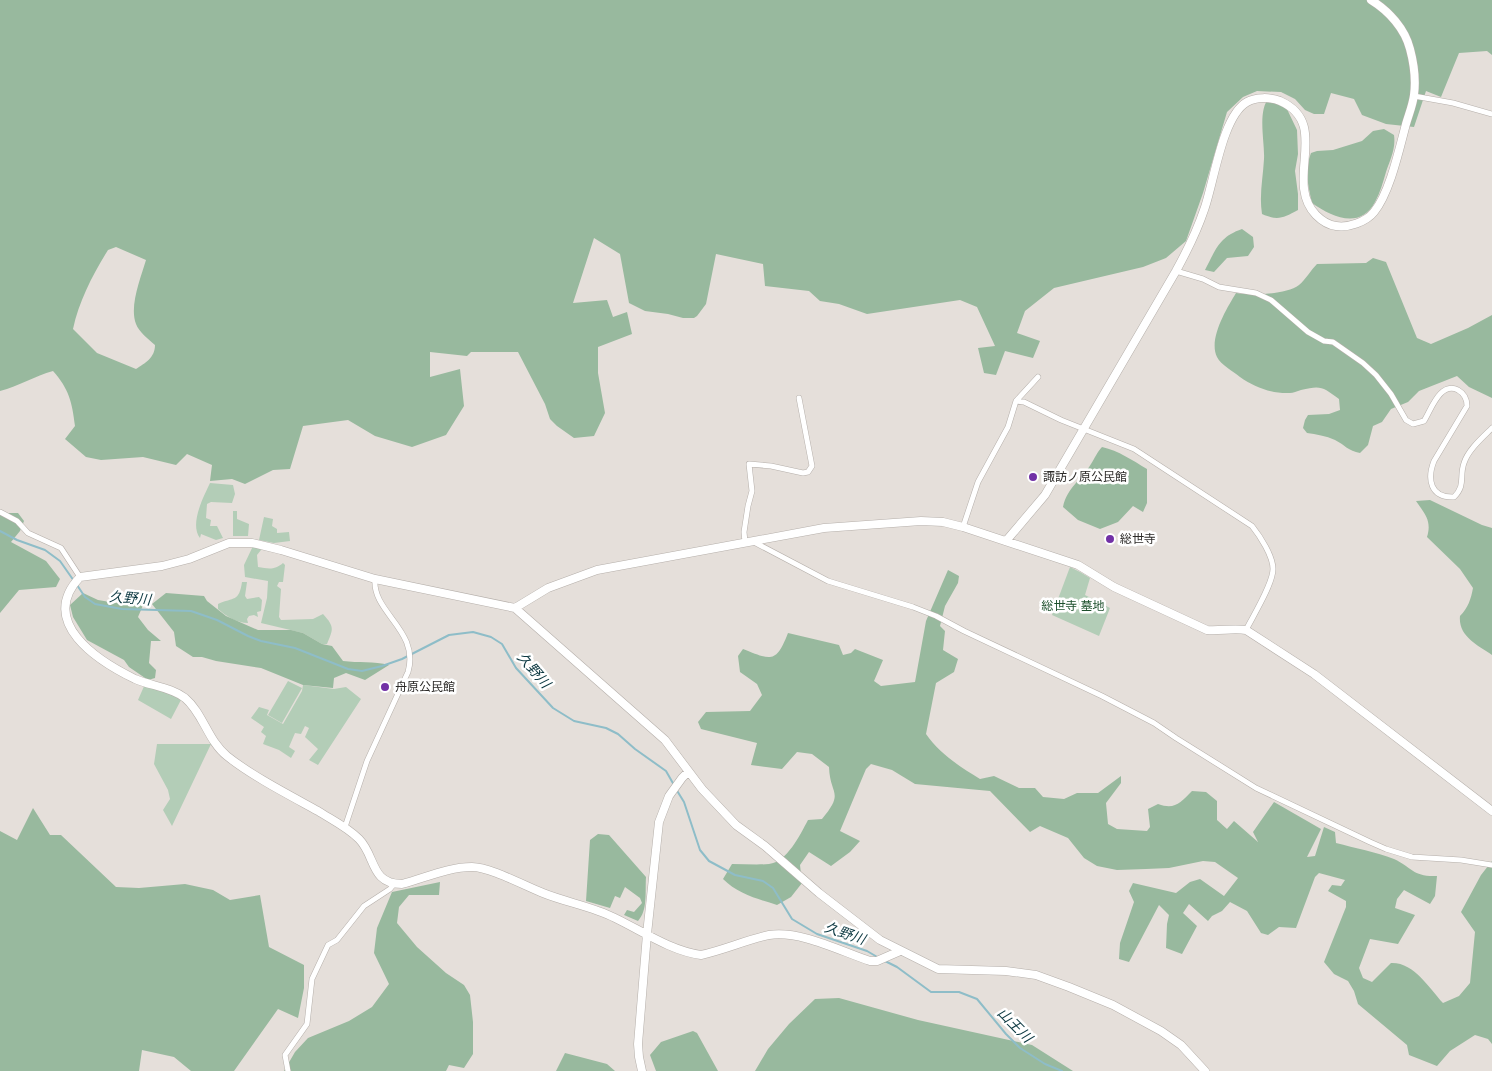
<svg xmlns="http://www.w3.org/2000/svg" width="1492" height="1071" viewBox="0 0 1492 1071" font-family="'Fira Sans Condensed','Noto Sans JP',sans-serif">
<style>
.green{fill:#b3cdb7}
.forest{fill:#98b99e;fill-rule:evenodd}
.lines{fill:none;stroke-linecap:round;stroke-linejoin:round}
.stream{stroke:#8ebdc8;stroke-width:2}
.street-casing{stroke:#b5afaa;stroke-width:6}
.secondary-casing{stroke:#b5afaa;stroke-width:9}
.street{stroke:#fff;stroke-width:5}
.secondary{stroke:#fff;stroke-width:8}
.poi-dot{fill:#7231a6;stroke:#fff;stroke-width:2}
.labels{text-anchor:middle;stroke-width:5;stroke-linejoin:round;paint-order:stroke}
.poi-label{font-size:12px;fill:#2c2a28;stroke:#fff;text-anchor:start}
.park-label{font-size:12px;fill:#1c4f2b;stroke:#fff}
.water-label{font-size:14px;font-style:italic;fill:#0c3841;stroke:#fff}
</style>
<rect width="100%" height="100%" fill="#e5dfda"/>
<path class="green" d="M210 483 233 485 235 494 232 503 211 502 207 504 206 518 211 520 210 526H217L223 538 216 540 201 534 200 538C189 524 204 496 210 483Z
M233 511H237V519L249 524 248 536H233Z
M264 517 273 519 272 526 277 529V533L289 532 290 541 274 543 259 540Z
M253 546H258L261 550 257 555 258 567C269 569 275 570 283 563L285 565 283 582H279L277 586 281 589 279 617 281 620 313 619 323 614C335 627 333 629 327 644H322L303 633 261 623 267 598 268 581 245 577 244 565Z
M1070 567 1080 572 1090 578 1085 595 1110 608 1099 636 1052 615Z
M242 582H247L245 596 247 599 259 597 262 600 261 611 257 612 258 617 254 615 249 616 247 619 248 623C237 623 226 616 218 609V604C234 597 239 602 242 582Z
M288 681 302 688 282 723 268 715Z
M145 684 182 698 171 719 138 700Z
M303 685 334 689 346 687 361 699 318 765 309 760 318 749 305 737 309 728 305 726 301 734 295 733 289 747 295 751 291 758 279 750 263 744 266 736 261 732 264 727 251 718 259 707 269 710 267 715 283 724 302 691Z
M157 744H211L172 826 163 810 170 799 168 790 154 764Z"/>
<path class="forest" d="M0 0H1492V55L1487 51 1459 53 1441 97 1426 91 1414 127 1386 124 1362 115 1354 99 1331 93 1324 114H1314L1305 110 1295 99 1281 92 1257 91 1243 97 1227 112 1203 193 1186 241 1166 258 1143 267 1054 288 1025 311 1017 333 1040 341 1033 358 1005 351 996 375 984 373 978 348 995 346 977 307 960 300 867 314 839 304 820 301 809 291 765 286 763 264 716 254 706 304 697 316 694 318H683L668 314 645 311 629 303 620 254 594 238 573 303 607 300 613 317 627 312 632 334 598 347V373L605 413 594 436 574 438 557 426 550 419 545 404 518 352H471L467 356 430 352V377L460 369 464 406 446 435 412 447 375 436 348 420 303 426 290 469 273 470 245 484 232 479 210 481 212 465 187 454 176 465 143 457 101 460 86 457 65 439 75 426C72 402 69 389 53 371 35 376 19 386 0 391ZM116 247 146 260C141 277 129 306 136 324 139 332 148 339 155 345 155 358 145 363 136 369L97 353 73 329C79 301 93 274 108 250Z
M1269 98 1286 107 1297 130 1298 154 1295 171 1298 194V210C1283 218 1278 221 1262 214 1259 195 1263 178 1264 159 1265 142 1257 111 1269 98Z
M1384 129 1394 135C1396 149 1390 160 1386 172 1383 182 1380 193 1375 202 1360 230 1332 217 1312 203 1308 185 1304 171 1311 153L1317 151 1333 150 1362 141 1373 131Z
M1242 229 1253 237 1254 247 1248 256 1227 258 1214 272 1205 270C1216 249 1219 237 1242 229Z
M1373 258 1386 262 1417 338 1431 344 1468 328 1492 315V398L1469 387 1457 376 1419 391 1408 402 1391 409 1382 422 1373 426 1368 445 1360 453C1348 451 1345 445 1335 440 1326 436 1316 434 1307 433L1303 428 1305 420 1308 415 1329 414 1340 410 1339 399C1323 387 1321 385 1301 390 1297 391 1293 393 1290 393 1272 394 1254 387 1240 377 1233 371 1221 365 1217 357 1208 339 1227 308 1236 293 1252 295 1286 295 1299 285 1305 280 1311 270 1317 264L1366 263Z
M1102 447C1119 451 1132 460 1147 469V503L1143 512 1133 506 1118 522 1100 529 1078 520 1063 507C1067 488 1081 480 1091 464 1095 458 1097 452 1102 447Z
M1430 500 1482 525 1492 528V655C1477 645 1458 636 1460 616 1468 608 1471 599 1473 588L1460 569 1427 537C1432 521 1425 514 1416 501Z
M0 513H18L24 521 20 531 11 542 46 561 60 579 56 587 19 590 0 613Z
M948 570 959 576 958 583 945 606 940 626 945 631 943 650 958 659 954 672 936 683 926 734C940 754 959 766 980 779L994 776 1019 788H1035L1043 797 1064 799 1077 793H1098L1121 776V783L1106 803 1108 824 1117 829 1147 831 1150 827 1148 809 1158 804C1175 810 1180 803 1192 791L1206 792 1217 801V820L1227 829 1234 821 1258 842 1253 832 1274 802 1321 829 1307 857 1315 856 1324 827 1335 832 1336 843C1355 848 1376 852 1394 859 1413 868 1413 877 1437 876L1435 896 1430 904 1404 890 1397 899 1395 908 1415 915 1398 944 1370 939 1359 968 1363 978 1372 982 1391 963C1414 962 1429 988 1443 1003L1459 996 1470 983 1475 932 1461 912 1481 875 1492 861V1044L1488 1039 1475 1035 1450 1051 1437 1066 1409 1055 1407 1045 1358 1004 1354 991 1348 981 1334 974 1324 962 1346 907V901L1328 891 1332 885 1341 886 1345 880 1319 873 1315 877 1296 928 1279 927 1268 935 1261 933 1247 911 1230 902 1222 911 1212 916 1208 921 1189 904 1183 913 1197 926 1182 954 1166 948 1167 924 1169 915 1159 905 1129 962 1119 959 1120 943 1134 902 1129 891 1133 883 1176 893 1190 882 1200 879 1224 896 1238 878 1215 862 1203 861 1169 868 1146 869 1117 870 1097 866 1084 858 1068 838 1040 826 1030 832 990 791 915 784 892 770 871 764 866 769 840 831 860 841 850 852 831 866 809 852 800 865 802 883 791 897 777 905C758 899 738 894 723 879L732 864C744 864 757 865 769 864 787 862 800 835 808 820L822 819C845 791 830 796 829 767L812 754 797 752 782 769 751 765 757 743 701 729 698 722 706 712 750 711 762 695 757 684 740 672 738 656 743 649C771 660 776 664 788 633L839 645 843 655 851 653 855 649 883 660 874 681 881 686 915 682 926 621Z
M83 593 98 600 116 603 129 599 144 603 138 617 148 630 161 641H151L149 663 156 670 155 678 148 680 129 667 124 660 87 640 73 617 70 605Z
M166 593 204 596 207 601 226 616 258 630H291L303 633 322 644 332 646 343 661C358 663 374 661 389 665L365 680 346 673 334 678 333 688 303 685 261 668 216 661 202 657H193L176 646 174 632 152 604Z
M33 808 50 835H61L116 887 139 888 185 884 213 890 230 900 260 895 269 947 304 965V988L298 1018 278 1009 234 1071H191L174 1057 142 1050 139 1071H0V831L17 840Z
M598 834 609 835 646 877C645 892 648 910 638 921L624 915 627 910 634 912 642 903 640 898 625 887 620 898 615 896 610 908 586 901 590 840Z
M440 882 439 895H409L399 907 397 923 417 947 446 973 464 985 470 995 473 1022V1054L464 1068 449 1065 446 1071H284L295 1052 308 1038 349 1021 372 1007 389 984 374 953 377 928 392 892Z
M839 998 918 1020 1032 1045 1073 1071H755L768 1049 789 1024 815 999Z
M693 1031 697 1033 718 1071H656L650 1055 661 1042Z
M565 1053 607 1064 615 1071H556Z"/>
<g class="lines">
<path class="stream" d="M0 531 17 540 45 550 60 561 74 581
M77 585 85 597 95 604 122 609 191 611 217 620 248 636 261 641 295 648 348 669 362 671 382 666 402 659 449 635 473 632 491 637 502 644 516 668 553 708 574 721 606 728 618 734 635 749 666 771 674 785
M676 789 684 802 700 850 709 861 735 875 763 881 773 888 792 919 817 934 867 951 879 958
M883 960 897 967 931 992H959L977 999 1006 1034 1020 1048 1045 1064 1062 1071"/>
<defs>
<path id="street" d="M1414 96 1453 103 1492 114
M1176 271 1203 279 1219 287 1256 293 1271 300 1308 332 1324 341 1333 342 1363 363 1376 375 1391 394 1406 420 1413 424 1424 421C1431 410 1440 381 1458 390 1465 394 1467 399 1467 406L1434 461C1427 479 1430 498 1454 497 1466 485 1459 477 1464 463 1468 450 1482 438 1492 428
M1016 401 1024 402 1061 420 1134 449 1252 526C1260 536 1273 556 1273 569 1273 584 1253 616 1246 630
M0 512 17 521 28 533 61 548 80 577
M963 527 978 482 1008 427 1016 401 1038 377
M752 541 828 581 913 607 936 616 964 631 1102 696 1154 723 1176 738 1256 788 1370 842 1386 849 1412 857 1461 860 1492 865
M745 542 744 532 748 506 752 491 749 464 771 466 803 473 808 472 812 466 799 398
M345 827 367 761 408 672C420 630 372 613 375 579
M288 1071 285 1055 307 1024 312 979 328 945 337 940 364 906 390 889 394 884"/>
<path id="secondary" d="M1006 541 1045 495 1176 271C1187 251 1197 231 1204 210 1214 183 1222 116 1247 102 1256 97 1270 97 1280 101 1332 124 1283 181 1316 215 1321 220 1328 225 1336 226 1348 228 1366 222 1374 212 1390 192 1399 150 1406 124 1409 114 1413 104 1414 95 1416 80 1414 64 1410 49 1405 29 1389 11 1371 0
M515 608 548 588 597 570 824 528 921 521 943 522 963 527 1078 565 1114 587 1207 630C1221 631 1233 628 1246 630L1314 674 1492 811
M900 951 877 961H870C840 951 800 930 769 935 746 940 724 950 701 955 671 951 642 931 615 918 594 907 565 902 543 893 525 886 490 867 472 867 448 867 425 878 402 884 370 884 376 856 359 839 347 827 332 820 318 811 289 795 252 776 227 756 208 741 203 713 185 698 171 687 151 686 135 679 98 661 37 622 80 577L162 566 189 559 229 543H252L281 550 375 579 515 608 665 740 702 789 736 825 765 846 819 893 880 940 938 969 1006 971 1036 975 1069 987 1113 1005 1161 1031 1181 1045 1205 1071
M642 1071 639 1057 638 1044 647 934 659 822 669 796 682 778 688 772"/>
</defs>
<use href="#street" class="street-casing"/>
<use href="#secondary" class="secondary-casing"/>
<use href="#street" class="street"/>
<use href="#secondary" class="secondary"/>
</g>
<g class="poi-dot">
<circle cx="1033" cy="477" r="5"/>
<circle cx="1110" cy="539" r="5"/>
<circle cx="385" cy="687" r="5"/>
</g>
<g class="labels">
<g class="poi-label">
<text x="1043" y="481">諏訪ノ原公民館</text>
<text x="1120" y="543">総世寺</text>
<text x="395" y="691">舟原公民館</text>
</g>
<g class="park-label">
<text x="1073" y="610">総世寺 墓地</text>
</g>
<g class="water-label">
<text transform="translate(130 598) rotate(5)" y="5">久野川</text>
<text transform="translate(534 670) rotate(49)" y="5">久野川</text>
<text transform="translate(845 933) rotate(19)" y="5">久野川</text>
<text transform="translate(1015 1025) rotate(45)" y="5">山王川</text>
</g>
</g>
</svg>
